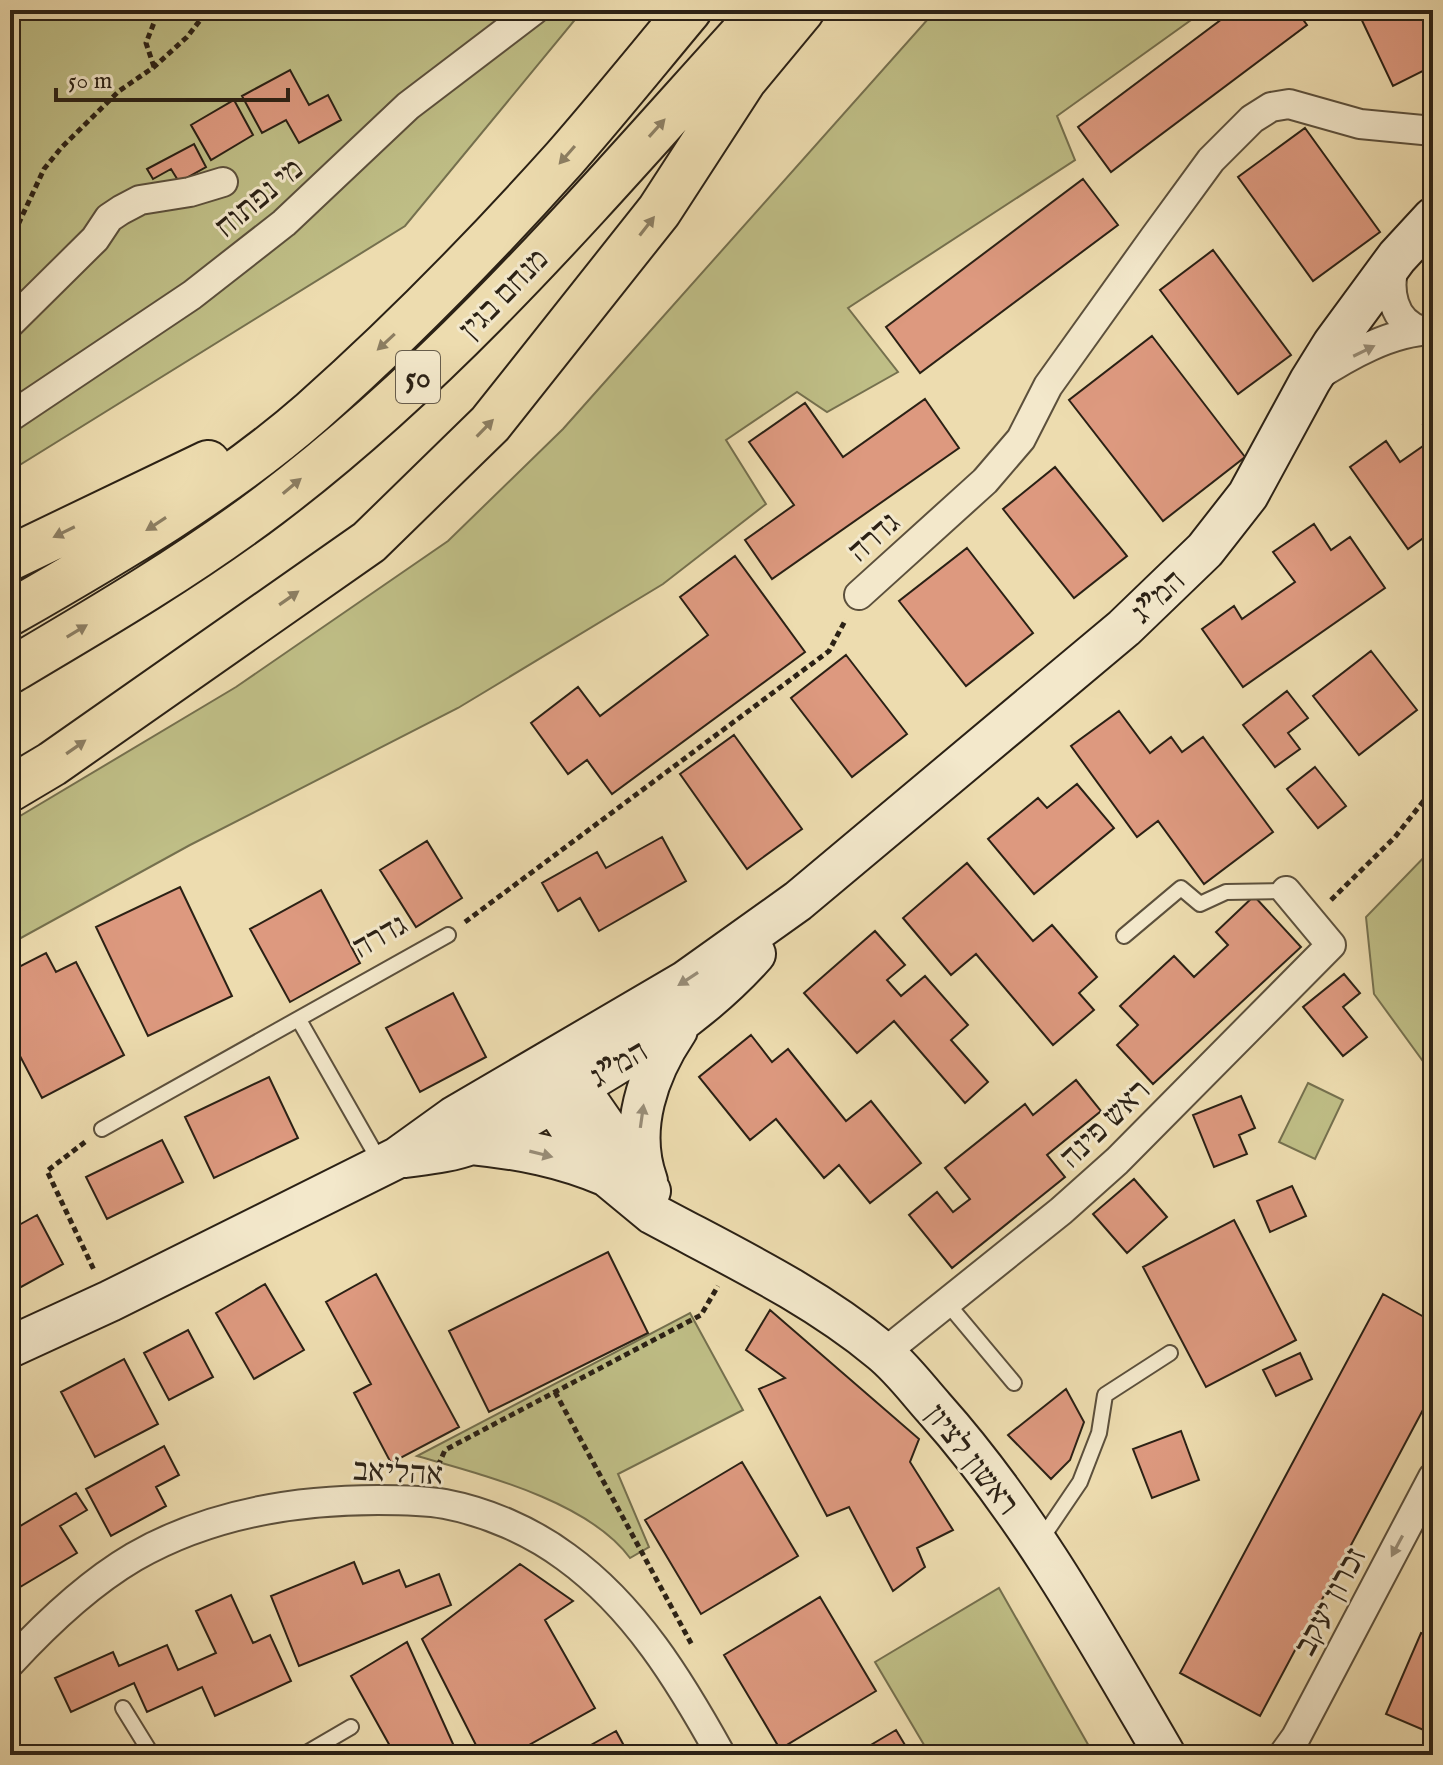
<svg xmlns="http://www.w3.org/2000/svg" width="1443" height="1765" viewBox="0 0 1443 1765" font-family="'IM FELL English','Frank Ruhl Libre',serif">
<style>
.green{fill:#bfbe86;stroke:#75704e;stroke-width:2}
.building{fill:#dd997f;stroke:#2b2115;stroke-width:2}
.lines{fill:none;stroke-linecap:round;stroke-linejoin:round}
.lane-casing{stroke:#5c503c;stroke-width:18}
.street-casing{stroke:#5c503c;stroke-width:32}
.secondary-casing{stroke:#2b2115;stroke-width:44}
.highway-casing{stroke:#2b2115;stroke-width:48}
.path{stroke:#2b2115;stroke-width:5;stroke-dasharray:6 4;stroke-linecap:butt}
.lane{stroke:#f3e8cb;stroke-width:14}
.street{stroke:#f3e8cb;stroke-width:28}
.secondary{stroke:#f3e8cb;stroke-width:40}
.highway{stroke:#eddcaf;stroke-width:44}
.oneway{fill:#8c7e62}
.oneway2{fill:#998e79}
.labels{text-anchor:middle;stroke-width:6;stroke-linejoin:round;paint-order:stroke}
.shield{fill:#f3e8cb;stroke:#675d4c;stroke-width:2}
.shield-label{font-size:30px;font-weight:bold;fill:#2b2115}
.street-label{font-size:32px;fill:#2b2115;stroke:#f3e8cb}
</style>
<rect width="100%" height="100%" fill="#eddcaf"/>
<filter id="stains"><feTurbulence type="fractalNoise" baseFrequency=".0025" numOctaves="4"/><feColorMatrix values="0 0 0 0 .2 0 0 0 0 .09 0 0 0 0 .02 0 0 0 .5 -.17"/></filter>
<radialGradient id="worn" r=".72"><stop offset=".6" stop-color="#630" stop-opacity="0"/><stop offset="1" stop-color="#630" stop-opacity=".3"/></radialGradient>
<path class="green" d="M10 10H583L405 226 10 471Z
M936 10H1205L1057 116 1075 160 848 308 898 372 827 412 797 392 726 440 766 504 663 584 458 708 190 845 10 944V822L236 687 448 541 563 429Z
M1433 848V1075L1374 994 1366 917Z
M1308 1083 1343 1100 1315 1159 1279 1142Z
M690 1313 743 1410 618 1474 649 1547 630 1558C588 1501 483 1475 417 1456Z
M999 1588 1094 1755H930L875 1662Z"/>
<path class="building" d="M1234 10H1296L1307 25 1111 172 1078 127Z
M1357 10H1431L1433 66 1393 86Z
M290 70 309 105 328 95 341 120 299 143 286 120 262 133 242 96Z
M234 100 253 135 211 160 191 125Z
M1305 128 1380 232 1313 281 1238 177Z
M194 144 206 167 179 182 171 169 153 179 147 169Z
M1083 179 1118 225 920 373 886 327Z
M1213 250 1291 355 1238 394 1160 290Z
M1152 336 1245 457 1163 521 1069 400Z
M925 399 959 448 772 579 745 540 794 505 749 442 805 403 843 457Z
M1433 417V531L1408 549 1350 467 1386 441 1400 462 1433 439 1423 425Z
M1055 467 1127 556 1074 598 1003 509Z
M1314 524 1331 550 1350 537 1385 588 1243 687 1202 629 1234 606 1242 619 1295 582 1273 552Z
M967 548 1033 633 966 686 899 601Z
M735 556 805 652 612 794 587 760 568 774 531 723 578 687 600 716 708 635 680 597Z
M1371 651 1417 710 1359 755 1313 696Z
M846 655 907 734 852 777 791 698Z
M1287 691 1308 718 1288 733 1300 749 1275 767 1243 725Z
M1119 711 1150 753 1171 737 1182 752 1203 737 1273 832 1204 884 1158 821 1137 837 1071 746Z
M734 735 802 829 747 869 680 774Z
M1315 767 1346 806 1318 828 1287 789Z
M1077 784 1114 828 1034 894 988 839 1038 798 1047 808Z
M662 837 686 881 599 931 580 898 558 911 542 883 597 852 606 868Z
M427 841 462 898 416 927 380 870Z
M967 863 1033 941 1052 925 1097 977 1079 993 1094 1010 1053 1045 976 954 951 975 903 918Z
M180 887 232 996 148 1036 96 927Z
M321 890 360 963 290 1002 250 929Z
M1254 896 1301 947 1153 1084 1117 1045 1138 1025 1120 1006 1174 956 1194 977 1228 945 1216 932Z
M875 931 905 965 887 980 901 996 925 976 968 1025 951 1040 988 1082 965 1103 894 1021 857 1053 804 993Z
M46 953 56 972 76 962 124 1055 42 1098 10 1037V958L17 968Z
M1344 974 1360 993 1343 1007 1367 1037 1343 1056 1303 1007Z
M453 993 486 1057 420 1092 386 1028Z
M751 1035 772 1062 788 1049 846 1121 871 1101 921 1163 870 1203 839 1165 824 1178 776 1119 750 1140 699 1077Z
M269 1077 298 1138 214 1178 185 1117Z
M1076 1080 1101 1111 1047 1155 1065 1177 952 1268 909 1215 937 1192 953 1212 970 1199 945 1168 1025 1104 1033 1115Z
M1241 1096 1255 1128 1239 1135 1247 1154 1214 1167 1193 1115Z
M162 1140 183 1182 107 1219 86 1177Z
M1134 1179 1167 1217 1127 1253 1093 1214Z
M1292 1186 1306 1216 1270 1232 1257 1201Z
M37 1215 63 1264 10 1293V1230Z
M1234 1220 1296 1340 1206 1387 1143 1267Z
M608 1252 648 1333 489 1412 449 1331Z
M376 1274 459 1427 391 1463 354 1393 371 1384 326 1302Z
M265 1284 304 1350 254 1379 216 1313Z
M1383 1294 1433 1322V1391L1260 1716 1180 1673Z
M770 1310 919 1439 910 1462 953 1530 917 1548 925 1567 893 1591 849 1507 827 1516 759 1389 785 1378 746 1350Z
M188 1330 213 1377 169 1400 144 1353Z
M1300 1353 1312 1379 1276 1396 1263 1370Z
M124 1359 158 1424 95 1457 61 1392Z
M1066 1389 1084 1422 1070 1460 1051 1479 1008 1435Z
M1181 1431 1199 1480 1152 1498 1133 1449Z
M164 1446 179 1475 156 1487 166 1506 111 1536 86 1489Z
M742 1462 798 1556 701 1614 645 1520Z
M76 1493 87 1510 60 1526 77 1553 10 1593V1532Z
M354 1562 363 1584 399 1570 406 1587 439 1574 451 1605 299 1666 271 1596Z
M520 1564 573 1601 545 1620 595 1708 511 1755H481L422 1639Z
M231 1595 253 1643 270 1635 291 1681 215 1716 202 1687 147 1712 134 1683 71 1712 55 1678 113 1652 119 1666 167 1645 178 1670 216 1653 196 1611Z
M820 1597 876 1691 780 1749 724 1655Z
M1421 1633 1433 1638V1734L1386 1714Z
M407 1642 458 1755H395L351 1676Z
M896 1730 911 1755H854Z
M616 1731 629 1755H573Z"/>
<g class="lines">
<defs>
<path id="lane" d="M1124 936 1181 888 1200 904 1226 892 1286 891
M299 1020 380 1162
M102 1129 448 935
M947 1303 1014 1383
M1040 1541 1080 1482 1099 1433 1105 1395 1170 1353
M123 1708 152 1755
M303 1755 351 1727"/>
<path id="street" d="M1395 262C1387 289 1392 322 1422 331
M10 323 95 239 109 218 121 210 140 200 190 192 223 182
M1314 378C1348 356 1391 331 1433 330
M10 417 192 295 284 223 408 106 534 10
M859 595 985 481 1021 439 1048 386 1154 238 1211 160 1252 119 1271 107 1289 104 1360 124 1433 131
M884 1353 1061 1211 1117 1161 1331 945 1286 891
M10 1663C46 1624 88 1584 134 1557 207 1515 295 1500 378 1500 400 1500 423 1500 445 1504 487 1512 531 1531 566 1557 635 1607 680 1681 721 1755
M1283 1755 1296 1737 1433 1477"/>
<path id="secondary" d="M545 1064 553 1102 584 1149 607 1176 653 1214C731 1256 812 1294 881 1351 901 1367 917 1389 934 1408 1027 1512 1095 1635 1165 1755
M557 1073 578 1087 650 1191
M472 1144C520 1149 563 1157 607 1176
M405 1157C427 1154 450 1152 471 1144 502 1134 530 1115 558 1099 630 1057 699 1017 755 954
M647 1181C628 1129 648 1073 677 1030
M10 1347 110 1301 397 1158 454 1117 686 981 798 901 1124 628 1205 550 1248 495 1310 381 1333 344 1397 257 1433 218"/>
<path id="highway" d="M10 558 208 463
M10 613C113 554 223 490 312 412 401 333 485 247 564 159 607 110 648 59 689 10
M10 671C98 619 187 567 269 505 456 364 607 182 764 10
M10 789 52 764 369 542 490 424 659 211 744 80 802 10"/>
</defs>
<use href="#lane" class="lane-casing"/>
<use href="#street" class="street-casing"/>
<use href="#secondary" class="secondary-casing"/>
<use href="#highway" class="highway-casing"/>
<path class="path" d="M154 67 146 43 159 10
M10 242 44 169 61 148 119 91 154 67 187 37 208 10
M1331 900 1395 837 1433 789
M465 922 829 651 846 619
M85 1142 47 1171 94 1270
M555 1392 692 1645
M434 1475 445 1450 701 1315 718 1286"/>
<use href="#lane" class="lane"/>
<use href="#street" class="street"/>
<use href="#secondary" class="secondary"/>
<use href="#highway" class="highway"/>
</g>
<defs><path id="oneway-solid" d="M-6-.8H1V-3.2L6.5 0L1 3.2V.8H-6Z" transform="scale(2)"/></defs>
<g class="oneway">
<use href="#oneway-solid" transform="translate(657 128) rotate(-48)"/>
<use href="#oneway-solid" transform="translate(567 155) rotate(131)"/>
<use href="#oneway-solid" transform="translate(647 226) rotate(-52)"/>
<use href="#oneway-solid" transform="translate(386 342) rotate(137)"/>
<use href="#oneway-solid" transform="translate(485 428) rotate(-46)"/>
<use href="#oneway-solid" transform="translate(292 486) rotate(-40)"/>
<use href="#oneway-solid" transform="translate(156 524) rotate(147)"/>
<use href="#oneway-solid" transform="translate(64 532) rotate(154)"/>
<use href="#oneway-solid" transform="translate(289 598) rotate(-35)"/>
<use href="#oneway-solid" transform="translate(77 631) rotate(-31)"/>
<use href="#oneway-solid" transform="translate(76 747) rotate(-35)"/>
</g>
<g class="oneway2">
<use href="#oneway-solid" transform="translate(1364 351) rotate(-26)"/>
<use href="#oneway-solid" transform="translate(688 979) rotate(147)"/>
<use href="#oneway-solid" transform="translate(642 1116) rotate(-82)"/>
<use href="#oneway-solid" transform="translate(541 1154) rotate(14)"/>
<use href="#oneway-solid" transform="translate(1397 1546) rotate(118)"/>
</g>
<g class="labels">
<rect class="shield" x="396" y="351" width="44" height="52" rx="6"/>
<g class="shield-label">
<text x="418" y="387">50</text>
</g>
<g class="street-label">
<text transform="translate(258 197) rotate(-40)" y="11">מי נפתוח</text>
<text transform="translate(503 293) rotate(-46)" y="11">מנחם בגין</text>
<text transform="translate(873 536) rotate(-42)" y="11">גדרה</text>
<text transform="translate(1157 596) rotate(-44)" y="11">המ"ג</text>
<text transform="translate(379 935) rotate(-30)" y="11">גדרה</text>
<text transform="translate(618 1063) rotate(-31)" y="11">המ"ג</text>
<text transform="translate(1104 1123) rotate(-44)" y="11">ראש פינה</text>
<text transform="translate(973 1459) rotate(52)" y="11">ראשון לציון</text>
<text transform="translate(398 1471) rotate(3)" y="11">אהליאב</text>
<text transform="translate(1329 1601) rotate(-62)" y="11">זכרון יעקב</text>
</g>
</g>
<rect width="1443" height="1765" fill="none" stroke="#eddcaf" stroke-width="40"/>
<rect x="12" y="12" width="1419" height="1741" fill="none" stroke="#2b2115" stroke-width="4"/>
<rect x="20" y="20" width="1403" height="1725" fill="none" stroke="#2b2115" stroke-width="2"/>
<path d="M56 88v12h232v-12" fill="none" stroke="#2b2115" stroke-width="4"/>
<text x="68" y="88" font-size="24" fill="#2b2115" stroke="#f3e8cb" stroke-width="6" paint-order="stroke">50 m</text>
<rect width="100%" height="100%" filter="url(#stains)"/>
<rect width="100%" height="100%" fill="url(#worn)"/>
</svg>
